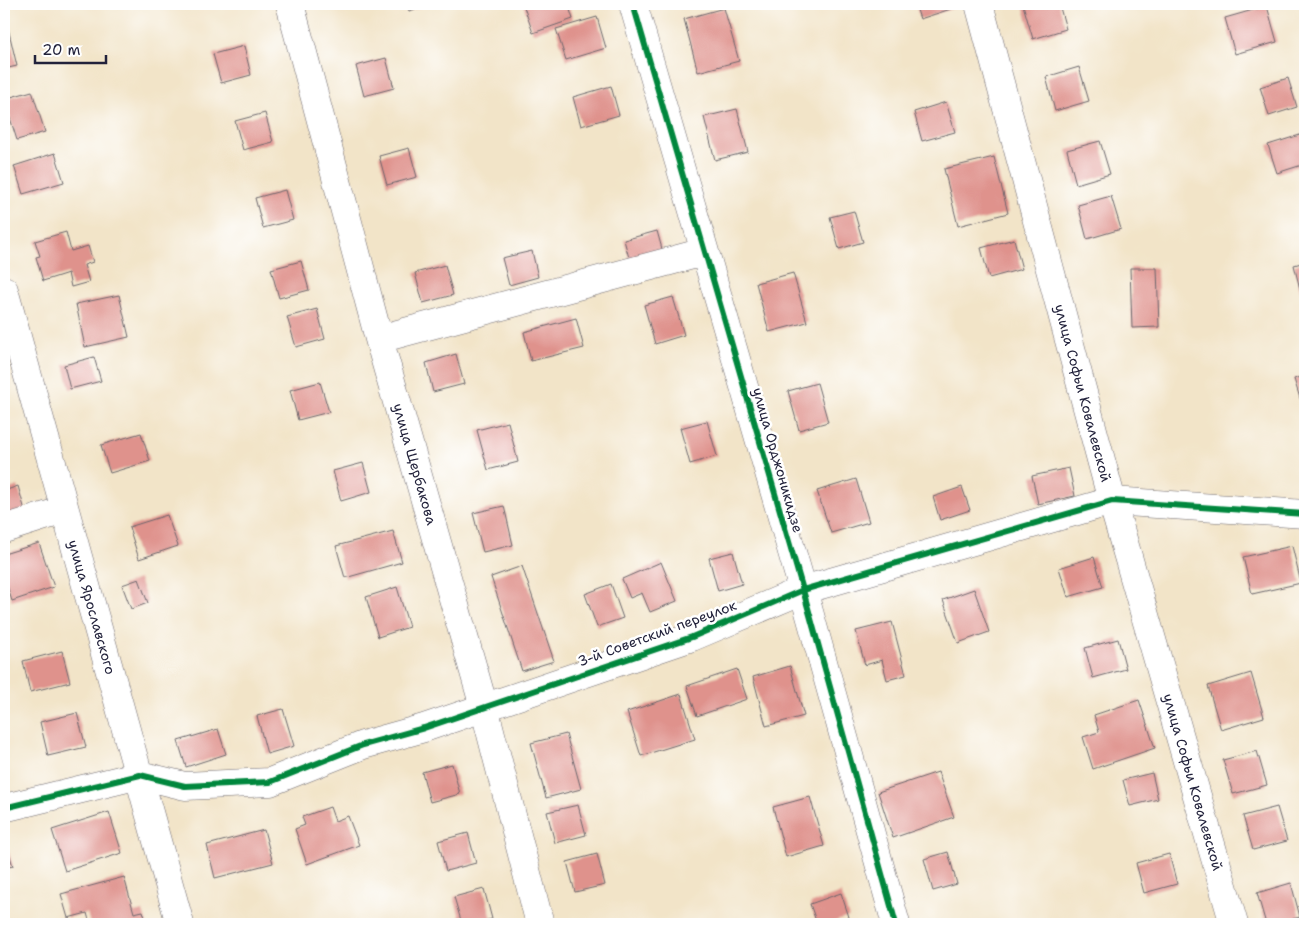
<svg xmlns="http://www.w3.org/2000/svg" width="1309" height="928" viewBox="0 0 1309 928" font-family="'Shantell Sans',sans-serif">
<style>
.building{fill:#df928c}
.lines{fill:none;stroke-linecap:round;stroke-linejoin:round}
.minor-casing{stroke:#6b666c;stroke-width:29}
.minor{stroke:#fff;stroke-width:28}
.cycleway-casing{stroke:#fff;stroke-width:9}
.cycleway{stroke:#00873e;stroke-width:6}
.labels{text-anchor:middle;stroke-width:5;stroke-linejoin:round;paint-order:stroke}
.street-label{font-size:14px;fill:#22223b;stroke:#fff}
</style>
<rect width="100%" height="100%" fill="#fff"/>
<filter id="ink" filterUnits="userSpaceOnUse"><feTurbulence type="fractalNoise" baseFrequency=".02" numOctaves="2"/><feDisplacementMap in="SourceGraphic" scale="10" xChannelSelector="R" yChannelSelector="G"/><feConvolveMatrix kernelMatrix="1 2 1 2 8 2 1 2 1" color-interpolation-filters="sRGB"/></filter>
<filter id="wash" filterUnits="userSpaceOnUse"><feTurbulence type="fractalNoise" baseFrequency=".0096" numOctaves="4" result="noise"/><feDisplacementMap in="SourceGraphic" scale="20" xChannelSelector="R" yChannelSelector="G"/><feGaussianBlur stdDeviation="1.12" result="paint"/><feColorMatrix in="noise" values="0 0 0 0 0 0 0 0 0 0 0 0 0 0 0 0 0 1.4 0 .05"/><feComposite in="paint" operator="in"/></filter>
<g filter="url(#wash)">
<rect width="100%" height="100%" fill="#f2e4c8"/>
<g id="blocks">
<path class="building" d="M406 4H432L409 11Z
M523 4H568L573 19 533 33Z
M915 4H959L960 6 920 19Z
M1027 4H1059L1066 29 1033 39 1023 5Z
M1267 6 1277 42 1235 54 1225 18Z
M724 8 739 61 698 72 684 19Z
M597 17 606 48 566 60 556 29Z
M7 24 17 66 4 69V25Z
M244 46 251 75 221 83 213 54Z
M386 58 394 88 364 96 356 66Z
M1079 67 1089 101 1055 111 1046 77Z
M1288 78 1297 107 1269 116 1260 87Z
M611 86 619 115 581 126 573 97Z
M32 91 45 132 17 140 4 99Z
M946 102 955 132 922 141 914 112Z
M737 109 748 152 715 160 704 117Z
M265 113 273 142 243 150 235 121Z
M1303 134 1305 140V164L1277 173 1268 145Z
M1100 141 1110 174 1076 184 1067 150Z
M409 148 417 177 387 185 379 156Z
M55 153 64 182 23 194 14 166Z
M994 157 1008 213 958 226 944 169Z
M285 190 293 220 263 228 255 198Z
M1111 196 1121 229 1087 239 1078 205Z
M854 211 863 242 839 249 830 217Z
M657 231 664 256 631 265 624 240Z
M66 232 71 251 88 246 93 262 84 265 89 282 71 287 68 273 43 281 36 257 40 256 35 241Z
M1014 239 1022 269 989 278 981 248Z
M532 251 538 277 509 285 502 258Z
M301 261 309 290 279 298 271 269Z
M1305 262V296L1302 297 1294 265Z
M445 265 453 295 423 303 415 273Z
M1130 268H1157L1159 327 1132 328Z
M793 273 807 322 769 332 756 283Z
M119 295 129 337 85 347 76 304Z
M673 297 684 335 655 344 644 305Z
M317 309 325 339 296 347 287 317Z
M576 318 584 348 531 361 524 332Z
M456 354 464 384 433 392 426 363Z
M94 357 101 381 70 389 64 365Z
M1305 375V407L1303 408 1294 379Z
M320 382 329 412 298 420 290 390Z
M817 383 828 422 799 430 788 391Z
M707 421 717 456 690 464 680 428Z
M508 422 518 462 488 470 477 430Z
M141 433 150 461 110 473 101 445Z
M363 463 371 492 341 501 333 471Z
M1069 468 1075 496 1038 504 1032 476Z
M856 479 869 522 831 533 817 491Z
M18 486 26 514 4 520V491Z
M962 487 970 510 940 520 933 497Z
M504 506 513 545 483 552 473 513Z
M167 515 178 546 139 559 129 527Z
M393 531 402 562 345 578 336 546Z
M39 543 54 587 12 601 4 576V554Z
M1292 546 1301 583 1252 594 1243 557Z
M733 552 742 584 718 591 709 558Z
M1094 557 1103 587 1068 597 1059 568Z
M661 562 677 601 650 612 642 593 630 598 622 579Z
M522 566 554 661 522 671 491 577Z
M139 579 148 603 131 609 122 585Z
M611 584 623 618 597 627 585 594Z
M397 587 409 627 378 637 366 597Z
M974 589 989 632 958 643 943 600Z
M892 622 906 675 887 680 882 660 865 665 856 631Z
M1118 639 1126 669 1093 678 1085 648Z
M62 651 70 682 30 692 23 661Z
M790 666 804 716 766 726 753 677Z
M737 669 747 699 697 716 687 686Z
M1251 673 1264 717 1221 730 1208 686Z
M681 694 695 739 641 756 627 712Z
M1139 700 1155 748 1093 769 1083 737 1099 732 1094 715Z
M283 709 294 746 267 754 257 716Z
M77 713 86 747 48 756 40 722Z
M218 729 226 754 186 767 178 741Z
M566 734 581 789 546 798 531 743Z
M1257 751 1267 785 1233 794 1223 760Z
M452 764 460 794 430 802 422 772Z
M938 772 954 817 893 838 878 792Z
M1152 773 1158 799 1130 806 1123 780Z
M810 797 824 846 786 857 773 807Z
M578 805 586 835 555 843 547 812Z
M330 807 335 821 348 816 359 845 307 864 295 829 305 825 302 817Z
M1277 807 1287 841 1253 850 1243 816Z
M109 812 122 853 65 871 52 830Z
M264 830 273 863 215 878 207 845Z
M468 833 476 863 446 871 438 841Z
M4 837 13 866 4 868Z
M948 852 957 884 933 891 924 859Z
M597 854 605 885 575 892 567 862Z
M1169 854 1177 884 1144 893 1136 863Z
M124 877 134 913 143 911 147 924H90L87 913 68 918 61 894Z
M1291 883 1300 917 1275 924H1266L1257 893Z
M484 889 492 919 472 924H462L454 897Z
M841 893 849 917 827 924H817L810 904Z"/>
</g>
</g>
<g filter="url(#ink)">
<use href="#blocks" fill-opacity="0" stroke="#6b666c" stroke-width="1"/>
<g class="lines">
<defs>
<path id="minor" d="M290 4 379 339 484 707 540 924
M633 4 803 590 896 924
M979 4 1112 501 1234 924
M4 290 180 924
M379 339 704 252
M4 529 64 510
M4 808 140 775 185 786 270 782 363 745 424 728 692 637 803 590 1112 501 1305 514"/>
</defs>
<use href="#minor" class="minor-casing"/>
<use href="#minor" class="minor"/>
<defs>
<path id="cycleway" d="M633 4 803 590 896 924
M4 808 140 775 185 786 270 782 363 745 424 728 692 637 803 590 1112 501 1305 514"/>
</defs>
<use href="#cycleway" class="cycleway-casing"/>
<use href="#cycleway" class="cycleway"/>
</g>
</g>
<g class="labels">
<g class="street-label">
<text transform="translate(1083 393) rotate(75)" y="5">улица Софьи Ковалевской</text>
<text transform="translate(778 460) rotate(74)" y="5">улица Орджоникидзе</text>
<text transform="translate(415 464) rotate(74)" y="5">улица Щербакова</text>
<text transform="translate(92 607) rotate(74)" y="5">улица Ярославского</text>
<text transform="translate(657 633) rotate(-20)" y="5">3-й Советский переулок</text>
<text transform="translate(1193 782) rotate(74)" y="5">улица Софьи Ковалевской</text>
</g>
</g>
<rect width="1309" height="928" fill="none" stroke="#fff" stroke-width="20"/>
<path d="M35 55v8h71v-8" fill="none" stroke="#22223b" stroke-width="2.5"/>
<text x="42" y="55" font-size="15" fill="#22223b" stroke="#ffffff" stroke-width="4" paint-order="stroke">20 m</text>
</svg>
